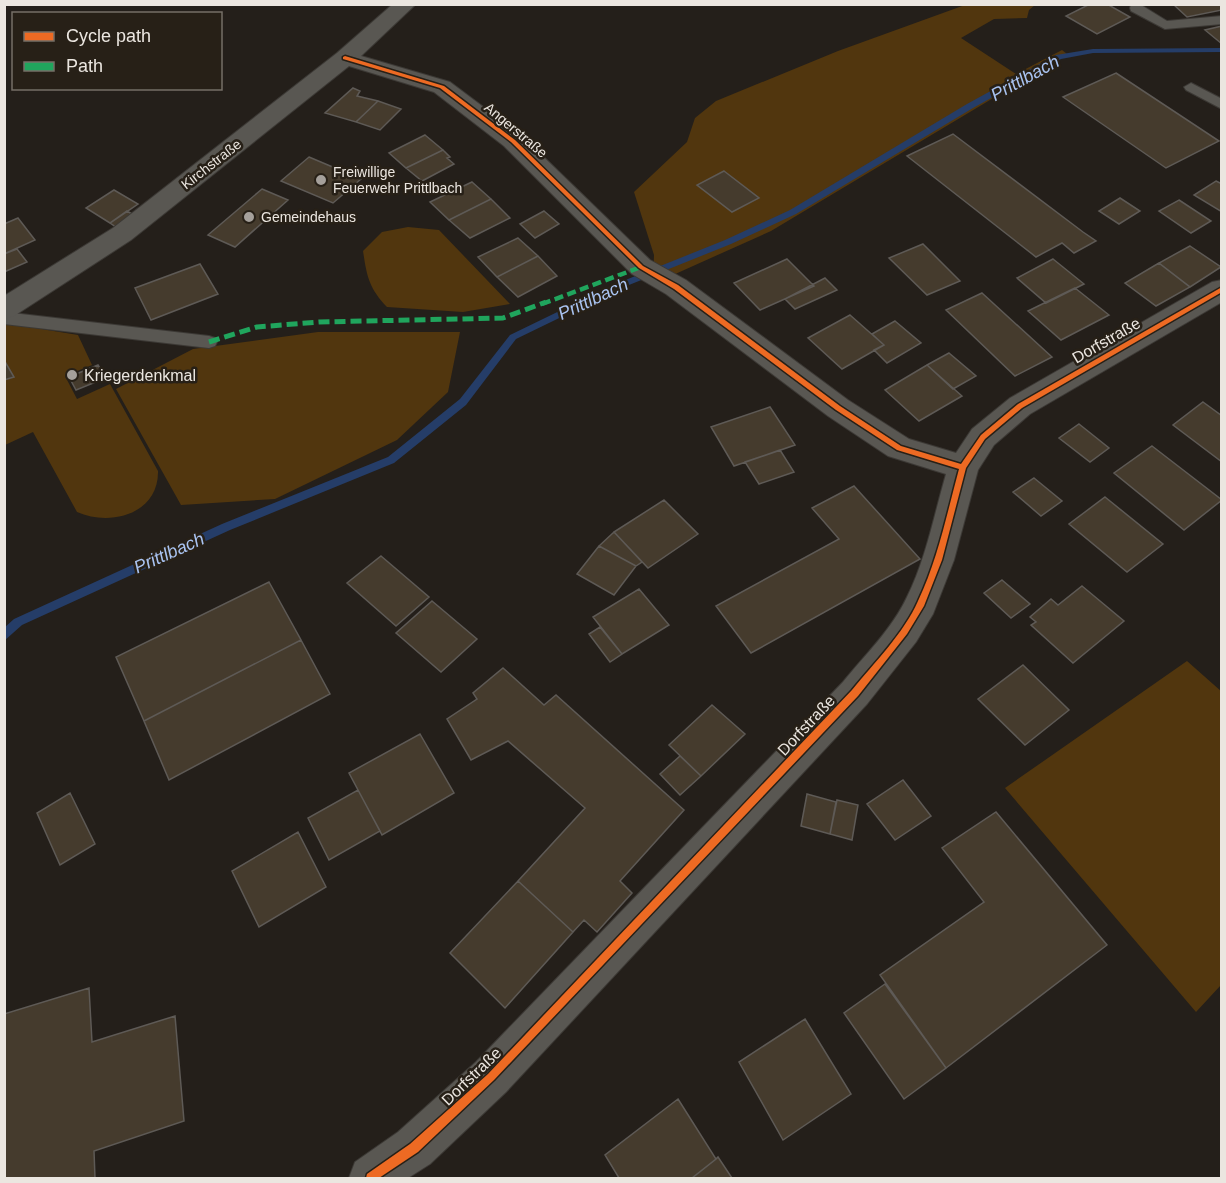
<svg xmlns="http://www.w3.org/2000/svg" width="1226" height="1183" viewBox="0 0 1226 1183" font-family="Arial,sans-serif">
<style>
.green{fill:#51360e}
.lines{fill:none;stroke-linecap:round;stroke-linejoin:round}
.stream{fill:#253d68;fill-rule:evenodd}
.building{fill:#453b2d;stroke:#5e5a56;stroke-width:1.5}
.service-casing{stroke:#3c3935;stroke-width:2}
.minor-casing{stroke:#3c3935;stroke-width:2}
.service{fill:#595752;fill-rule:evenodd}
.minor{fill:#595752;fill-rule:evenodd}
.quiet-far1{stroke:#20a55d;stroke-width:4.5;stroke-dasharray:9 4.5;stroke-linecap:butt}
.quiet{stroke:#20a55d;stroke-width:5;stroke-dasharray:11 5;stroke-linecap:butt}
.cycleway-casing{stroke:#272017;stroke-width:3}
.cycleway{fill:#ed6a23;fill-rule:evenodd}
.poi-dot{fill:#a5a09b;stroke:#272017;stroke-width:2}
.labels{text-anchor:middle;stroke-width:5;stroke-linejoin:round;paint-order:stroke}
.far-street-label{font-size:14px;fill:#ebe6e0;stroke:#272017}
.far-poi-label{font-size:14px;fill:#ebe6e0;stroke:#272017;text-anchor:start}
.street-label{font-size:16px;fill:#ebe6e0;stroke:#272017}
.poi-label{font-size:16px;fill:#ebe6e0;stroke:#272017;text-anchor:start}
.water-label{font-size:18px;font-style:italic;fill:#a9c3f1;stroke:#272017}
</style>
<rect width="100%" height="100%" fill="#241f1a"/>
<path class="green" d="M965 5H1035L1029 10 1027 18 994 19 961 38 1016 74 1062 50 1067 54 771 231 653 284 654 255 634 192 687 142 695 118 716 101 838 51Z
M408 227 439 230 510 304 463 312 387 307C369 288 367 277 363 251L382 232Z
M5 323 78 335 92 365 65 376 77 399 110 384 158 471C159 514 110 527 77 512L33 432 5 445Z
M318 332H460L448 392 397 440 275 499 181 505 116 389 193 349Z
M1187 661 1222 692 1221 985 1196 1012 1005 788Z"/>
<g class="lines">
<path class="stream" d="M1222 48V52L1093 53 1061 59 973 108 796 214 731 244 619 289 516 339 466 405 394 463 230 530 22 625 4 641V628L14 619 222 524 388 457 460 399 510 335 613 285 725 240 790 210 967 104 1056 55 1093 49Z"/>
</g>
<path class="building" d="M1090 4H1107L1130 17 1097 34 1066 16Z
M1173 4H1222V10L1187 17Z
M1222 26V44L1205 30Z
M1116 73 1219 141 1166 168 1063 97Z
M353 88 360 91 357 96 378 101 356 122 325 113Z
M378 101 401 109 380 130 356 122Z
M953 134 1083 232 1096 241 1074 253 1062 243 1036 257 907 156Z
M425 135 443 150 406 168 389 153Z
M443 150 450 157 447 158 454 164 422 181 406 168Z
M309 157 361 179 333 203 281 181Z
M724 171 759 198 732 212 697 185Z
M1216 181 1222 184V212L1194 195Z
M472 182 491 199 449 220 430 202Z
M262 189 288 200 235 247 208 235Z
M114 190 138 204 110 223 86 208Z
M1120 198 1140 211 1119 224 1099 211Z
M491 199 510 218 470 238 449 220Z
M1179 200 1211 221 1191 233 1159 211Z
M127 211 137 217 119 229 110 223Z
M544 211 559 224 535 238 520 224Z
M18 218 35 240 4 254V224Z
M518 238 538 256 497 277 478 257Z
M923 244 960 281 927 295 889 258Z
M1190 246 1221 267 1190 287 1159 263Z
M17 249 27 262 4 272V254Z
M538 256 557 276 518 297 497 277Z
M787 259 814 286 760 310 734 283Z
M1053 259 1084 284 1046 303 1017 278Z
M1159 263 1190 287 1156 306 1125 283Z
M200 264 218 294 151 320 135 288Z
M825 278 837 290 795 309 785 299Z
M1075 288 1109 315 1061 340 1028 311Z
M982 293 1052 357 1015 376 946 310Z
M850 315 884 345 842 369 808 338Z
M895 321 921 343 887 363 874 350 884 345 872 334Z
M949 353 976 376 953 389 927 365Z
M4 360 14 377 4 380Z
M98 365 106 378 76 390 69 377Z
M927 365 962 396 919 421 885 390Z
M1203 402 1222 416V462L1173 425Z
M770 407 795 445 734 466 711 427Z
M1079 424 1109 448 1090 462 1059 438Z
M1152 446 1222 500 1184 530 1114 473Z
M780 450 794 472 759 484 745 462Z
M1034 478 1062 501 1041 516 1013 492Z
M854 486 920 559 751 653 716 606 839 539 812 508Z
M1105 497 1163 544 1127 572 1069 524Z
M664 500 698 534 648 568 614 532Z
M614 532 642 562 636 566 599 546Z
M599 546 636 566 614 595 577 574Z
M381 556 429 597 396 626 347 583Z
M1002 580 1030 604 1011 618 984 593Z
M269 582 301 640 144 721 116 657Z
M1082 586 1124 621 1073 663 1031 625 1036 622 1030 617 1051 599 1058 605Z
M639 589 669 625 622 654 593 617Z
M432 601 477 639 441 672 396 633Z
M600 627 622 654 610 662 589 634Z
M301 640 330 694 169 780 144 721Z
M1023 665 1069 710 1025 745 978 699Z
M503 668 544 705 556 695 684 810 620 881 632 893 597 932 584 920 573 932 518 881 585 808 508 741 471 760 447 719 477 699 473 693Z
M712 705 745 734 701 776 669 745Z
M420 734 454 793 382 835 349 773Z
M680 756 701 776 680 795 660 774Z
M903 780 931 816 895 840 867 804Z
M358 790 380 831 329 860 308 818Z
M70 793 95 844 60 865 37 813Z
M807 794 836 802 830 834 801 826Z
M837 800 858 805 852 840 830 834Z
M996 812 1107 945 946 1068 880 975 984 902 942 848Z
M298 832 326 887 259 927 232 871Z
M518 881 573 932 505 1008 450 953Z
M885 984 946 1068 904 1099 844 1013Z
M89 988 92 1042 175 1016 184 1121 94 1151 95 1178H4V1014Z
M805 1019 851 1094 783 1140 739 1062Z
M678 1099 716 1159 692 1178H619L605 1155Z
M718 1157 732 1178H692L716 1159Z"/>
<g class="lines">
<defs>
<path id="service" d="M1131 5H1141L1167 21 1222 16V24L1165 29 1131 11 1130 8Z
M1191 83 1222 99V109L1186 90 1184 87Z
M4 312 209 336 215 338 217 342 215 346 209 348 4 324Z"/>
<path id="minor" d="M393 4H416L361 56 450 82 522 136 650 260 686 280 848 400 909 439 956 453 972 429 1010 398 1212 282 1222 280V302L1030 414 994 445 978 470 954 560 933 614 916 642 867 704 506 1092 430 1164 408 1178H349L355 1162 398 1132 476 1062 843 682C865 655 892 629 907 597 926 559 934 515 946 474L888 456 828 416 666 294 632 274 504 146 434 92 349 66 131 240 14 316 4 319V296L113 228 337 53Z"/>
</defs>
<use href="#service" class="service-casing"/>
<use href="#minor" class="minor-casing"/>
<use href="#service" class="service"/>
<use href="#minor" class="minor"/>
<path class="quiet-far1" d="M542 304 641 267"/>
<path class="quiet" d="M209 342 257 327 319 322 503 318 546 302"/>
<defs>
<path id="cycleway" d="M345 56 444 86 515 140 643 266 678 285 840 406 901 446 961 464 981 435 1018 404 1222 287V292L1022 408 985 439 966 468 942 560 924 606 907 634 858 696 494 1080 418 1152 379 1178H366L367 1174 410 1144 488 1074 852 690C874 663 904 633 918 601 938 559 947 513 959 469L897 450 836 410 674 289 639 268 511 142 440 88 343 59V57Z"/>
</defs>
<use href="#cycleway" class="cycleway-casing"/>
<use href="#cycleway" class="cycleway"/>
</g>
<g class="poi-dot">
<circle cx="321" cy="180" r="6"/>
<circle cx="249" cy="217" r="6"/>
<circle cx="72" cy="375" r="6"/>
</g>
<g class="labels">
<g class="far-street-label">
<text transform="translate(516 130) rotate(40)" y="5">Angerstraße</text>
<text transform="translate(211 164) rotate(-38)" y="5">Kirchstraße</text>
</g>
<g class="far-poi-label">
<text x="333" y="177">Freiwillige<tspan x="333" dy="16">Feuerwehr Prittlbach</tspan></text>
<text x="261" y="222">Gemeindehaus</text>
</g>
<g class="street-label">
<text transform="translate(1106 340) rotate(-30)" y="6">Dorfstraße</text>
<text transform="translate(806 725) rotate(-47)" y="6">Dorfstraße</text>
<text transform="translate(471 1076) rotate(-44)" y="6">Dorfstraße</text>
</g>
<g class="poi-label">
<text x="84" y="381">Kriegerdenkmal</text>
</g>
<g class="water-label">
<text transform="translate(1025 78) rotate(-29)" y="6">Prittlbach</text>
<text transform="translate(593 299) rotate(-25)" y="6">Prittlbach</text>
<text transform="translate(169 553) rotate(-24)" y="6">Prittlbach</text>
</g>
</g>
<rect width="1226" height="1183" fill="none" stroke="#ebe6e0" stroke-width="12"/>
<rect x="12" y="12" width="210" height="78" fill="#272017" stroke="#756f67" stroke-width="1.5"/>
<rect x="24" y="32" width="30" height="9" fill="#ed6a23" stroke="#756f67" stroke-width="1.5"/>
<text x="66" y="42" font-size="18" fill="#ebe6e0">Cycle path</text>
<rect x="24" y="62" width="30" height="9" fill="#20a55d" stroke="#756f67" stroke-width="1.5"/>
<text x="66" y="72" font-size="18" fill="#ebe6e0">Path</text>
</svg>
